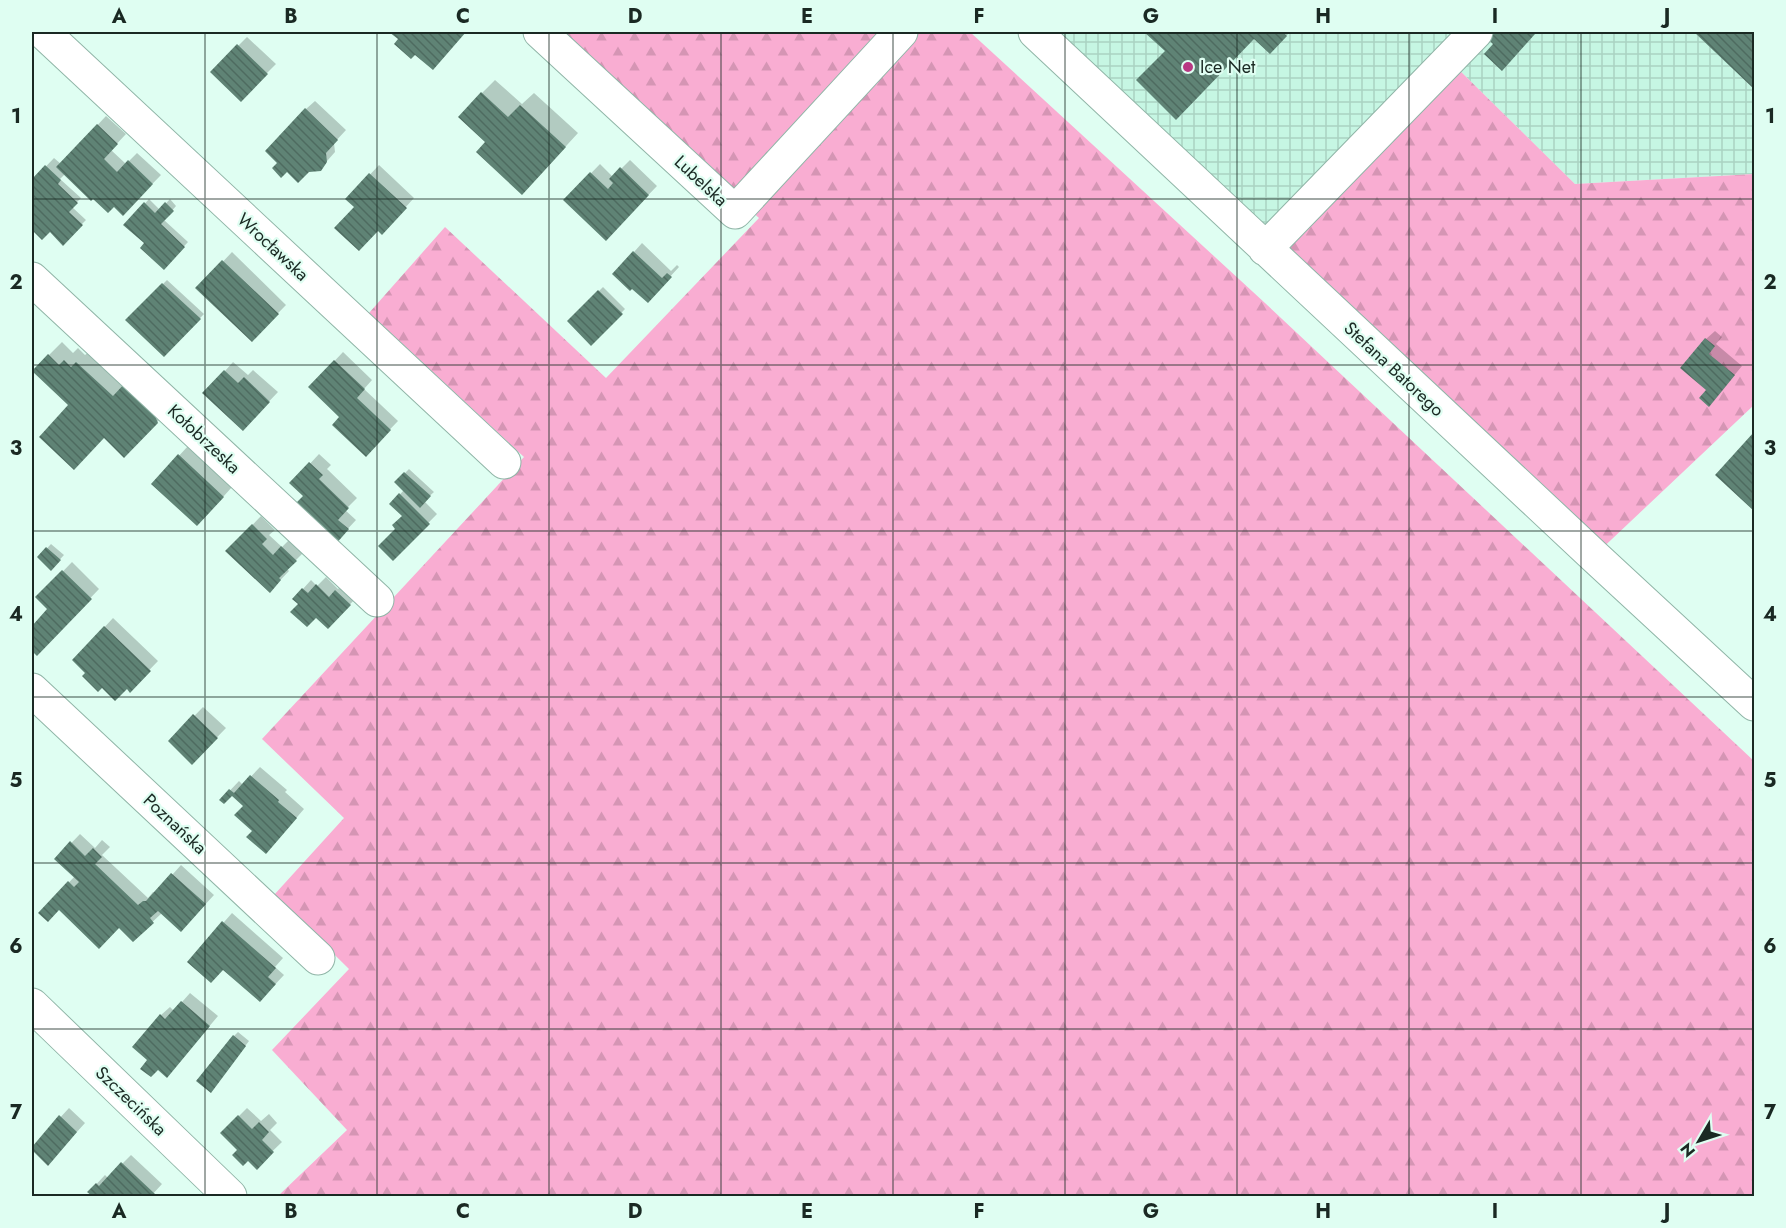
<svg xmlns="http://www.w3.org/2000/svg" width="1786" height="1228" viewBox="0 0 1786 1228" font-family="Jost,sans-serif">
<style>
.industrial{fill:url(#industrial-grid)}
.forest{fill:url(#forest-firs)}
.shadow{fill:#0003}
.building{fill:url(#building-back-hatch)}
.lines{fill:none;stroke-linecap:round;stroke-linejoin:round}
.minor-casing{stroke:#90b5a7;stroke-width:35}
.minor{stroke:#fff;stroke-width:33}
.grid{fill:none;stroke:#1a2923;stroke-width:1.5;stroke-opacity:0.55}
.poi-dot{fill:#b83883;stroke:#dffef2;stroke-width:2}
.labels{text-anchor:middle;stroke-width:4.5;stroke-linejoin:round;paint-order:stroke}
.poi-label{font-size:18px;fill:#1a2923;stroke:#dffef2;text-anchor:start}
.street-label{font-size:18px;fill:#1a2923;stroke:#dffef2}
.neatline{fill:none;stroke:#1a2923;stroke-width:2}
.grid-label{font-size:20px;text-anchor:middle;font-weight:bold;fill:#1a2923}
</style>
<defs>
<pattern id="industrial-grid" width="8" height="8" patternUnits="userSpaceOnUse" patternTransform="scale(1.5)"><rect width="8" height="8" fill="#c6f6e3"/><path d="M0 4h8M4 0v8" fill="none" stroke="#aad3c2"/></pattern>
<pattern id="forest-firs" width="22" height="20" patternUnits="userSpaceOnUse" patternTransform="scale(1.5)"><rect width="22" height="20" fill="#f9add2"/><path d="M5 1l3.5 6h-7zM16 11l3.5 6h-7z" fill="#d595b4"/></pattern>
<pattern id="building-back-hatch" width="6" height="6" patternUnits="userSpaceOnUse" patternTransform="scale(1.5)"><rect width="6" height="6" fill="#5f8375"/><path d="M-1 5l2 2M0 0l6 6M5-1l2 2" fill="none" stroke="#4e6b60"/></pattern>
</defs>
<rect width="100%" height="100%" fill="#dffef2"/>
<path class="industrial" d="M1035 32H1754V174L1575 184 1449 60 1265 249Z"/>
<path class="forest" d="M555 32H970L1265 303 1754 761V1196H278L347 1130 272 1050 349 969 274 895 344 818 262 739 524 457 369 313 445 227 606 378 759 218Z
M1449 60 1575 184 1754 174V405L1594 556 1265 249Z"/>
<path class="shadow" d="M391 32H465L441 60 401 39Z
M1146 32H1290L1270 52 1255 37 1167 51Z
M1497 32H1536L1510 60 1490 39Z
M1696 32H1754V87Z
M247 37 276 64 241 99 212 72Z
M495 80 522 104 534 93 578 133 535 180 487 141 482 93Z
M315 101 346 130 334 143 335 152 320 169 279 163 306 109Z
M106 116 126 134 111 150 126 164 137 153 161 175 123 214 114 205 65 174 60 179 81 198 72 207 86 220 63 243 50 230 42 238 32 228V213L42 202 33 207 32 206V181L54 158 61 164Z
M630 160 657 186 606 239 565 200 600 164 613 177Z
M379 165 414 198 382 233 347 199Z
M149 199 160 210 170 199 176 206 164 220 188 242 164 268 146 243 126 225Z
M642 243 671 271 677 265 679 267 656 292 634 252Z
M232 252 286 305 252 340 198 288Z
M167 280 204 314 164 355 127 320Z
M603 287 625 309 591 344 569 321Z
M1715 331 1722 337 1716 344 1742 366 1717 396 1708 390 1706 339Z
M62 342 73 353 78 348 85 355 91 350 161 418 124 456 70 405 49 355Z
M343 352 372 380 364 389 398 421 374 446 310 387Z
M233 362 248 375 253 370 278 392 243 429 225 371Z
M1754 434V509L1717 475Z
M188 446 232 487 206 516 153 484Z
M319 454 331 465 327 469 357 498 345 510 356 520 343 534 292 483Z
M409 469 434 492 424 501 437 514 393 559 397 529 404 516 391 504 404 490 396 482Z
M261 516 275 530 269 535 282 547 291 538 304 552 287 569 289 571 270 591 227 551Z
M51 544 64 555 51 569 39 557Z
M72 562 99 589 37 654 32 649V628L49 609 38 597Z
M326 577 338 589 344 583 358 596 328 627 294 599 311 580 317 586Z
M113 618 158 661 130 690 127 687 102 686 74 660Z
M203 707 226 728 192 763 170 741Z
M260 767 287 790 285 792 304 809 274 844 254 831 245 805 232 794 221 800 239 781 243 785Z
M80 834 95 848 102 840 110 847 102 855 148 898 153 892 156 893 181 865 214 895 190 921 162 913 133 940 119 926 59 908 40 913 75 876 56 859Z
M232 913 283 958 275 967 284 975 269 991 223 968 189 962Z
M190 993 218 1016 175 1067 158 1068 149 1060 161 1015 170 1007 174 1011Z
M238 1032 249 1041 214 1087 234 1036Z
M69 1108 85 1123 48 1164 32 1148Z
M247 1108 261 1121 269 1114 277 1123 270 1130 282 1142 256 1167 222 1133Z
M131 1155 162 1184 151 1196H94L89 1192 105 1175 108 1178Z"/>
<path class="building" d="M389 32H466L433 70 415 55 411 59 394 44 398 39Z
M1144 32H1282L1287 36 1270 54 1254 39 1176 120 1136 80 1165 51Z
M1495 32H1533L1535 34 1502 71 1484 54 1493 44 1488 39Z
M1694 32H1754V89Z
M237 44 268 74 241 102 210 72Z
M481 92 508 117 520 105 566 147 522 195 476 152 485 142 458 117Z
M305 108 338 140 326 153 327 162 321 171 309 172 298 183 287 172 281 178 272 168 277 163 265 151Z
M97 124 118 144 104 159 117 172 128 160 153 184 123 216 114 207 108 213 93 199 91 201 56 167Z
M45 165 61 180 58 184 78 203 69 212 83 225 63 246 50 232 42 240 32 230V179Z
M620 167 649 195 606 241 563 200 590 172 608 189 613 183 609 179Z
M369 173 407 208 382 235 378 231 359 251 334 228 354 207 345 199Z
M144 202 155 213 165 202 174 211 161 224 185 247 164 270 140 248 144 243 123 225Z
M633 251 662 278 667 273 672 277 648 303 632 289 630 291 612 274Z
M222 260 279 314 252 342 195 288Z
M162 283 201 319 164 357 125 320Z
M598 290 623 314 591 346 567 321Z
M1705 338 1715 346 1709 354 1735 375 1709 407 1699 398 1706 390 1680 368Z
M48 354 59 365 64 360 71 367 76 362 113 396 126 382 155 416 158 423 124 458 104 438 74 470 39 437 68 405 32 371Z
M334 360 365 389 357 398 391 430 366 457 332 425 339 417 308 387Z
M224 370 238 383 244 377 270 402 243 431 202 393Z
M1754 432V511L1715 475Z
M178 454 224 497 197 526 151 484Z
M309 462 323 475 319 479 349 508 338 520 349 529 335 545 293 506 303 496 289 483Z
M404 472 431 496 420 508 394 482Z
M399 493 430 524 393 561 378 546 395 529 392 525 402 516 389 504Z
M252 524 267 539 262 544 273 555 281 546 297 561 279 578 281 580 270 593 225 551Z
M46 547 61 560 51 571 37 557Z
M62 570 92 599 37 656 32 651V626L47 609 35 597Z
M316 584 329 597 335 590 351 605 328 629 316 618 307 627 290 612 298 604 292 599 302 588 308 593Z
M104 626 151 671 130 693 127 689 115 701 102 688 98 692 82 676 85 673 72 660Z
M193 714 218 738 192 765 168 741Z
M250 775 279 800 278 802 297 818 266 854 246 837 252 831 234 815 243 806 232 796 224 804 219 800 229 789 234 793Z
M70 841 85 856 93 848 102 857 95 864 138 905 143 901H146L171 873 206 904 181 932 158 911 150 918 154 923 133 942 119 928 99 949 59 910 48 922 38 913 68 881 74 887 79 882 54 859Z
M222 921 276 968 268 977 276 984 260 1002 223 970 211 983 187 962Z
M181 1001 210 1026 167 1078 158 1070 151 1077 140 1069 147 1060 132 1047 160 1014 165 1019Z
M233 1035 246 1046 211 1093 196 1081Z
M59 1115 77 1132 48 1166 32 1150V1147Z
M238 1115 252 1129 259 1122 269 1132 262 1140 274 1152 257 1170 248 1161 243 1166 232 1155 237 1150 220 1133Z
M121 1162 155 1194 152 1196H92L87 1192 96 1183 99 1186Z"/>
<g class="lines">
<defs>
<path id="minor" d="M43 32 504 462
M540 32 735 212 901 32
M1035 32 1594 556 1754 704
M1265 249 1476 32
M32 279 377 600
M32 690 318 958
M32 1005 230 1196"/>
</defs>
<use href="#minor" class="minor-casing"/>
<use href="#minor" class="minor"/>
</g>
<path class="grid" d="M205 32V1196M377 32V1196M549 32V1196M721 32V1196M893 32V1196M1065 32V1196M1237 32V1196M1409 32V1196M1581 32V1196M32 199H1754M32 365H1754M32 531H1754M32 697H1754M32 863H1754M32 1029H1754"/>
<circle class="poi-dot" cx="1188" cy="67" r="6"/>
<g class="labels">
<g class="poi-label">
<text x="1200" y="73">Ice Net</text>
</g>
<g class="street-label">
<text transform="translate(701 181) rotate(43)" y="6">Lubelska</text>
<text transform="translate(273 247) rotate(43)" y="6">Wrocławska</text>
<text transform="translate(1394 369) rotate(43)" y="6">Stefana Batorego</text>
<text transform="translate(204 439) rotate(43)" y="6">Kołobrzeska</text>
<text transform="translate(175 824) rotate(43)" y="6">Poznańska</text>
<text transform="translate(131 1101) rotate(44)" y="6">Szczecińska</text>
</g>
</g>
<rect width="1786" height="1228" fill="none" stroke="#dffef2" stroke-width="66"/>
<g transform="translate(1699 1141) rotate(231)" stroke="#dffef2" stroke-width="4.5" paint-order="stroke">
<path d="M0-4.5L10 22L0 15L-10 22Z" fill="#1a2923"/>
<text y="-9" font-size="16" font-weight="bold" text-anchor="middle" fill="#1a2923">N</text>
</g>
<rect x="33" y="33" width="1720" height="1162" class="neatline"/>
<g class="grid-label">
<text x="119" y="23">A</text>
<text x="291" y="23">B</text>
<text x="463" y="23">C</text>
<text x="635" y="23">D</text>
<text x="807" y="23">E</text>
<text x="979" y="23">F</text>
<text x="1151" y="23">G</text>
<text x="1323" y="23">H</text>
<text x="1495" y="23">I</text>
<text x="1667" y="23">J</text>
<text x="16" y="123">1</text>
<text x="1770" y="123">1</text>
<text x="16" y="289">2</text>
<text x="1770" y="289">2</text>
<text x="16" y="455">3</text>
<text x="1770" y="455">3</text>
<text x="16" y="621">4</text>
<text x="1770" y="621">4</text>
<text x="16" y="787">5</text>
<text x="1770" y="787">5</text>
<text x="16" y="953">6</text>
<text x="1770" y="953">6</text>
<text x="16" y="1119">7</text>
<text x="1770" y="1119">7</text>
<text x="119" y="1218">A</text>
<text x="291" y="1218">B</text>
<text x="463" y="1218">C</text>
<text x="635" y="1218">D</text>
<text x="807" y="1218">E</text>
<text x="979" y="1218">F</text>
<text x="1151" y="1218">G</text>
<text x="1323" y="1218">H</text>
<text x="1495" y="1218">I</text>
<text x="1667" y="1218">J</text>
</g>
</svg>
